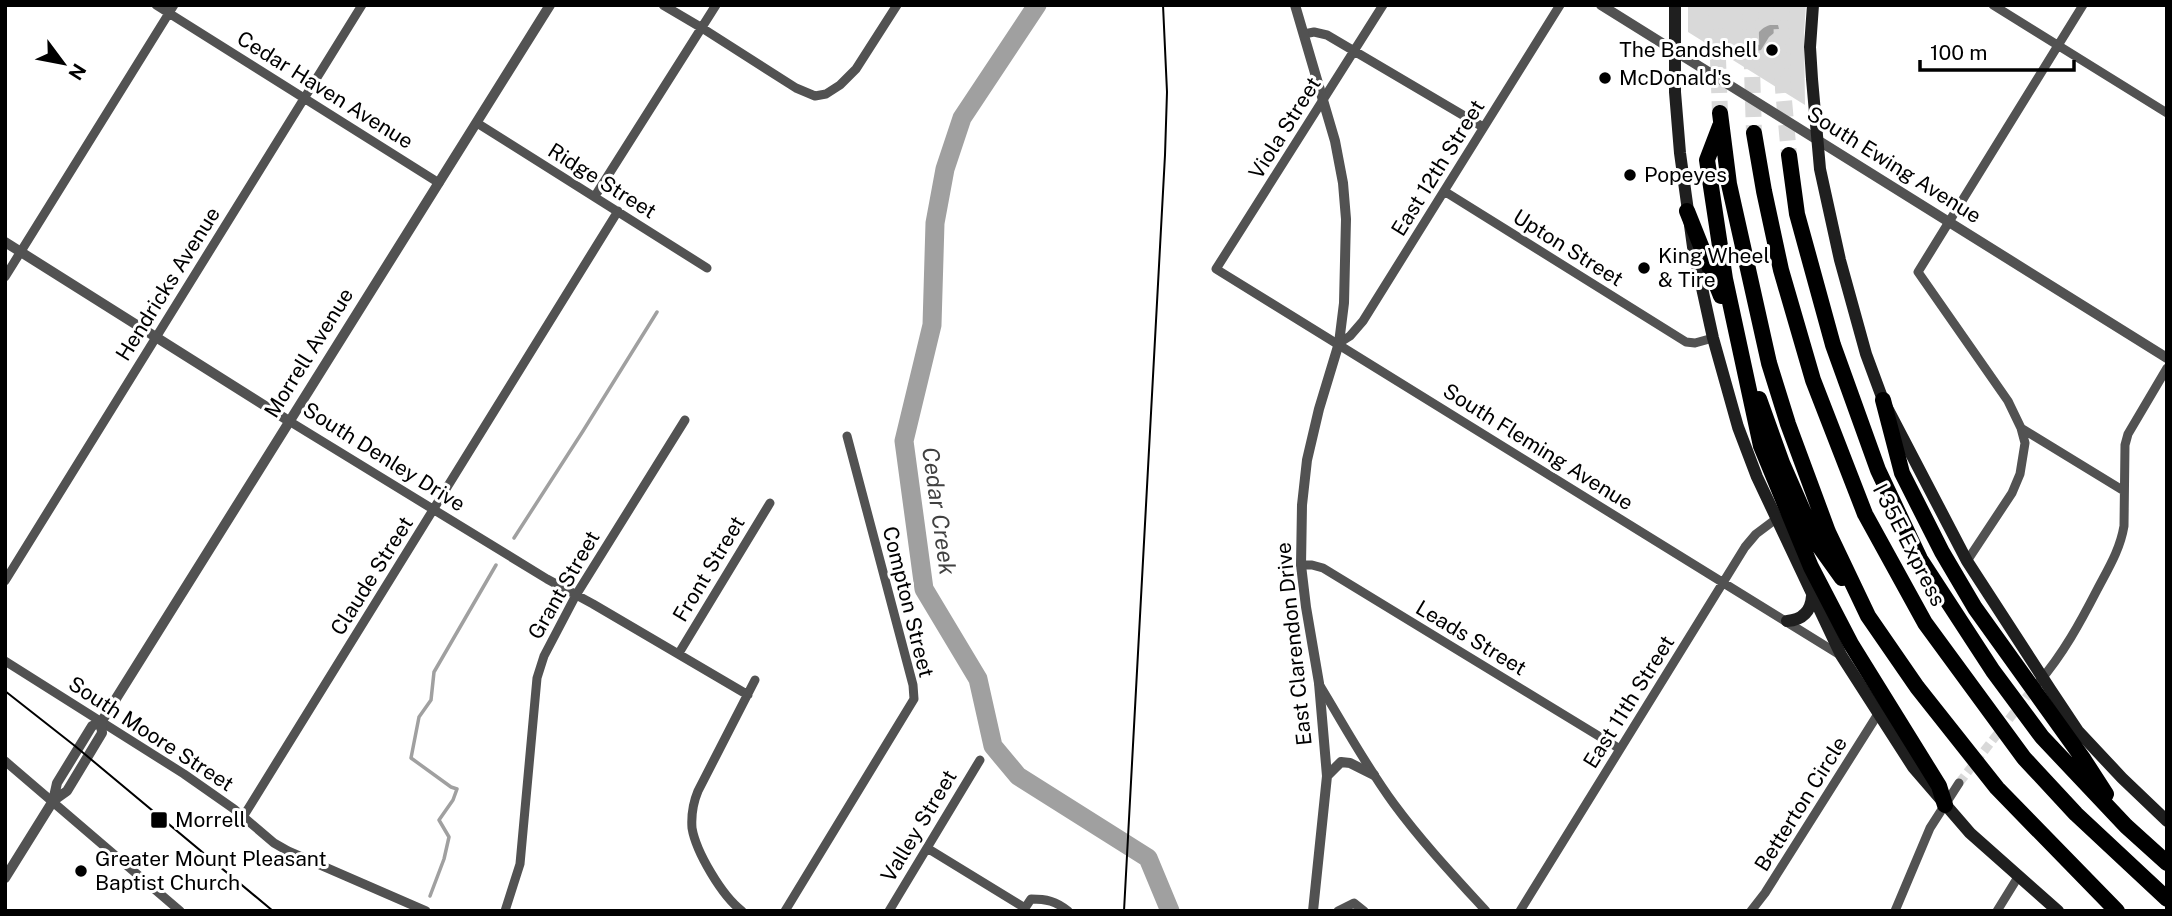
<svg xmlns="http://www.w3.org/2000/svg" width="2172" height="916" viewBox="0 0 2172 916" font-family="'Public Sans',sans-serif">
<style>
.green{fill:#d9d9d9}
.water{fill:#a0a0a0}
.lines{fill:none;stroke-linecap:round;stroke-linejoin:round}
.stream{stroke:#a0a0a0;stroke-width:3.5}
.river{stroke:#a0a0a0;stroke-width:19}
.minor-tunnel{stroke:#d9d9d9;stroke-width:9;stroke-dasharray:9 4.5;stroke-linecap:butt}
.motorway-tunnel{stroke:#d9d9d9;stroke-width:16;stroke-dasharray:16 8;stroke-linecap:butt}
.minor{stroke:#525252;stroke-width:9}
.tertiary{stroke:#525252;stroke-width:10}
.secondary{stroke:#1f1f1f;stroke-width:12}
.motorway{stroke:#000;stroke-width:16}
.tram{stroke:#000;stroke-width:2}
.poi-dot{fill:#000;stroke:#fff;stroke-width:2.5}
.labels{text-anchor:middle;stroke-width:6;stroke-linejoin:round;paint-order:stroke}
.poi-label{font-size:21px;fill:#000;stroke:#fff;text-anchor:start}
.street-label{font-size:21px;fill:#000;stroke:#fff}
.water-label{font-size:23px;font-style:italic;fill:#414141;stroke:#fff}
</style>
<rect width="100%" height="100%" fill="#fff"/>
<path class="green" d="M1688 5H1806L1804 33 1805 105 1688 32Z"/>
<path class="water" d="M1770 25H1778L1779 29 1769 37 1761 50 1757 51C1752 39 1758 29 1770 25Z"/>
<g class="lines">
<path class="stream" d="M514 538 583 431 657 312
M430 896 444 859 449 837 439 820 453 800 457 789 451 787 411 758 419 717 431 700 434 672 496 565"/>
<path class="river" d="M1037 5 962 118 945 169 935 223 932 325 904 441 924 589 978 679 993 746 1018 776 1148 858 1170 911"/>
<path class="minor-tunnel" d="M1959 783 2035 686"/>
<path class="motorway-tunnel" d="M1716 5 1720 113
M1750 5 1754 133
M1781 5 1783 89 1789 155"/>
<path class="minor" d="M156 5 439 183
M663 5 702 28 796 88 815 96 826 94 840 85 856 69 897 5
M1383 5 1216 269 1840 655
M1993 5 2167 113
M1304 34 1314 32 1327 35 1483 127
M477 123 707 268
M1444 191 1686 342 1695 343 1713 338
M595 196 716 5
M5 277 174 5
M1339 343 1350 336 1363 321 1560 5
M289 421 547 579 593 604 748 695
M2021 428 2124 491
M1967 561 2012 493 2020 474 2025 443 2021 428 2008 401 1918 272 2083 5
M1301 565H1312L1323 568 1620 749
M5 581 362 5
M679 653 770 503
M5 661 184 774 234 809 274 843 288 851 426 911
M2039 682C2063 654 2080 623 2097 590 2108 569 2120 550 2124 526L2125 445 2128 434 2167 368
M1319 684C1344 725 1366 766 1394 804 1422 842 1454 876 1486 911
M5 761 180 911
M243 817 618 211
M927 848 1025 908
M505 911 520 864 537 678 544 656 576 595 685 420
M742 911C722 896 696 852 692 828 691 814 693 803 698 791L755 680
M785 911 914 699 913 685 847 436
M889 911 980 760
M1023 911 1031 899C1046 899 1056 901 1068 911
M1338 911 1354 903 1364 911
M1520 911 1745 547 1756 534 1776 519
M1751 911 1765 893 1878 714
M1895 911 1930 828 1959 783
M1997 911 2018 877"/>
<path class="tertiary" d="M1295 5 1335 141 1343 183 1346 219 1344 303 1339 343 1319 409 1307 460 1302 505 1301 565 1306 607 1319 683 1327 776 1313 911
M1601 5 2167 358
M5 242 289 421
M1327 776 1341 762 1350 763 1374 775
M53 801 67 791 102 733 101 722
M5 878 53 801 57 783 92 726 101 722 107 713 550 5"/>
<path class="secondary" d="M1675 5V92L1680 153 1693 247 1713 338 1738 427 1757 477 1841 655 1913 767 1970 833 2058 911
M1813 5 1810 47 1812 79 1820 169 1840 260 1866 354 1883 400 1967 561 2050 689 2078 731 2122 778 2167 821
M1787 621C1803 620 1811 611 1812 596"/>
<path class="motorway" d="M1720 113 1729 184 1769 363 1788 424 1828 532 1868 616 1917 687 1997 788 2117 911
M1720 126 1707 160 1725 279 1761 446 1811 567 1851 644 1939 786 1945 805
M1754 133 1764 191 1781 270 1813 380 1865 514 1925 623 2024 758 2076 814 2167 899
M1789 155 1797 214 1833 345 1878 470 1920 559 1993 671 2042 737 2126 826 2167 863
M1687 211 1721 296
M1759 399 1782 463 1817 543 1842 578
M1883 400 1902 473 1942 552 1975 608 2084 760 2106 794"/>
<path class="tram" d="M5 691 75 746 273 911
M1124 911 1165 155 1167 92 1163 5"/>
</g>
<g class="poi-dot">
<circle cx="1772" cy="50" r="7"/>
<circle cx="1605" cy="78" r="7"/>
<circle cx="1630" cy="175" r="7"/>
<circle cx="1644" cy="268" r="7"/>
<rect x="150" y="811" width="18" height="18" rx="3.5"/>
<circle cx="81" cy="871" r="7"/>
</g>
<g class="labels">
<g class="poi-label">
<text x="1758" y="57" text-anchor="end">The Bandshell</text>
<text x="1619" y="85">McDonald's</text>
<text x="1644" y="182">Popeyes</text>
<text x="1658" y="263">King Wheel<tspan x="1658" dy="24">&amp; Tire</tspan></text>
<text x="175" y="827">Morrell</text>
<text x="95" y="866">Greater Mount Pleasant<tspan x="95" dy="24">Baptist Church</tspan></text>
</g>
<g class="street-label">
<text transform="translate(325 90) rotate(32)" y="7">Cedar Haven Avenue</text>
<text transform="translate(1285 128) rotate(-58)" y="7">Viola Street</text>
<text transform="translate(1894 165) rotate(32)" y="7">South Ewing Avenue</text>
<text transform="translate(1438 168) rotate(-58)" y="7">East 12th Street</text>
<text transform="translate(602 181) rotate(32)" y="7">Ridge Street</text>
<text transform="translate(1568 248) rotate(32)" y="7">Upton Street</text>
<text transform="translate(168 284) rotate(-58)" y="7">Hendricks Avenue</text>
<text transform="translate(309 353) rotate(-58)" y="7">Morrell Avenue</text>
<text transform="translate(1538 447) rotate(32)" y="7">South Fleming Avenue</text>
<text transform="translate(384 457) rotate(32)" y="7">South Denley Drive</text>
<text transform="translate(1909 545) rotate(63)" y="7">I 35E Express</text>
<text transform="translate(709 569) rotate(-59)" y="7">Front Street</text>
<text transform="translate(372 576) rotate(-58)" y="7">Claude Street</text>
<text transform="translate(564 585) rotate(-60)" y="7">Grant Street</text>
<text transform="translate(908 602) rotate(76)" y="7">Compton Street</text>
<text transform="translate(1471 638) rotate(31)" y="7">Leads Street</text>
<text transform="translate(1294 644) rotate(-96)" y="7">East Clarendon Drive</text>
<text transform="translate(1629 702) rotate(-58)" y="7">East 11th Street</text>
<text transform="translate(151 734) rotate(33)" y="7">South Moore Street</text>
<text transform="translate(1801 804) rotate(-58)" y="7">Betterton Circle</text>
<text transform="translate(919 826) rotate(-59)" y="7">Valley Street</text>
</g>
<g class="water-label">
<text transform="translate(939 511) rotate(82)" y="8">Cedar Creek</text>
</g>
</g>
<rect width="2172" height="916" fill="none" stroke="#000000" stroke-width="14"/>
<g transform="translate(63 63) rotate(122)" stroke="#ffffff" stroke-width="5" paint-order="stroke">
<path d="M0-5L12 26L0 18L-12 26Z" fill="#000000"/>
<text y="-10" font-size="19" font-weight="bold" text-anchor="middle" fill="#000000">N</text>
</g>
<path d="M1920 60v10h154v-10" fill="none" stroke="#000000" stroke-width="3.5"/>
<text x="1930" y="60" font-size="21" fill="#000000" stroke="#ffffff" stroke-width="5" paint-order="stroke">100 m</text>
</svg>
